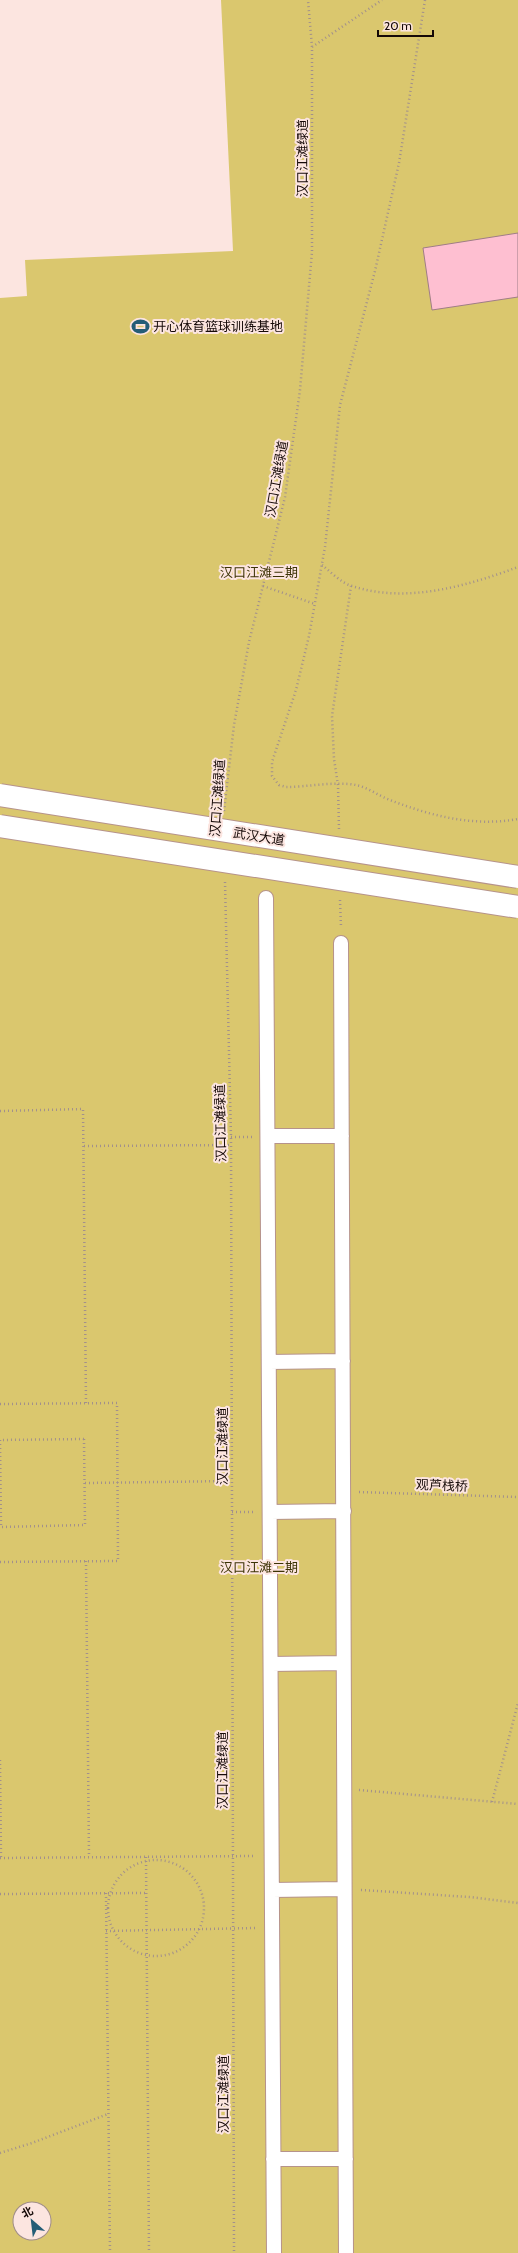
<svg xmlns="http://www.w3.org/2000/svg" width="518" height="2253" viewBox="0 0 518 2253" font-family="Cabin,'Noto Sans SC',sans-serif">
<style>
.green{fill:#dac76e;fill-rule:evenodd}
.building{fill:#febfd1;stroke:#9f7d86}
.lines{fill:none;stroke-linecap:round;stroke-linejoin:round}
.pedestrian-casing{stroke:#b6938b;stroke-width:16}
.path{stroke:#a2908c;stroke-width:2.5;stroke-dasharray:1 3;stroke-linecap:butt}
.pedestrian{stroke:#fff;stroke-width:14}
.trunk-bridge-casing{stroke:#b6938b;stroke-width:24;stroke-linecap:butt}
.trunk-bridge{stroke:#fff;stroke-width:22}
.labels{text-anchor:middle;stroke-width:4;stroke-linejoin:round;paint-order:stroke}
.street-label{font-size:13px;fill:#150907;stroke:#fce5e0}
.poi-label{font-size:13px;fill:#150907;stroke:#fce5e0;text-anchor:start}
.park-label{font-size:13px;fill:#3c3305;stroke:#fce5e0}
</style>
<rect width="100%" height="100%" fill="#fce5e0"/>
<path class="green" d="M221 0H518V2253H0V298L27 296 25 260 233 251ZM20 2209H44V2233H20Z"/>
<path class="building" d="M518 233V297L432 310 423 248Z"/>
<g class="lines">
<defs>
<path id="pedestrian" d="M266 898 274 2253
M341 943 346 2253
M268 1136H342
M269 1362 343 1361
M270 1512 344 1511
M271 1664 343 1663
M272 1890 344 1889
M273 2159H346"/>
</defs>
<use href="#pedestrian" class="pedestrian-casing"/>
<path class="path" d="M425 0 399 163 375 271 340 405 325 547 309 636 296 690 272 762V776L279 785 286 787C307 787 336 781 356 785 367 787 379 796 390 800 431 816 474 827 518 819
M312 47 382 0
M322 565C331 572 341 583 352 586 406 604 467 586 518 567
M263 586 315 604
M224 811 234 725 249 642 285 497 300 390 312 252V47L308 0
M339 829 338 785 334 759 332 716 351 586
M225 882 231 1137 234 2253
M340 900 341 927
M0 1111 83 1109 86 1403
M231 1137H253
M84 1146 231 1145
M0 1404 117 1403 118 1561 0 1562
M84 1439 85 1525 1 1527 0 1440Z
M85 1483 232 1481
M359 1492 518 1497
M232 1512H253
M86 1561 89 1857
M0 1760 1 1858
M359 1790 518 1804
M492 1802 518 1703
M146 1857 149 2253
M0 1858 255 1856
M108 1908a48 48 0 1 1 96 0a48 48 0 1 1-96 0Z
M361 1890 470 1897 518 1903
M106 1893 110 2253
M0 1894 146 1893
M106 1931 256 1928
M0 2153 32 2143 108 2114"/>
<use href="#pedestrian" class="pedestrian"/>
<defs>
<path id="trunk-bridge" d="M0 795 518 877
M0 826 518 907"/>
</defs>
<use href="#trunk-bridge" class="trunk-bridge-casing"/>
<use href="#trunk-bridge" class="trunk-bridge"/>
</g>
<defs>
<symbol id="stadium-bare" viewBox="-9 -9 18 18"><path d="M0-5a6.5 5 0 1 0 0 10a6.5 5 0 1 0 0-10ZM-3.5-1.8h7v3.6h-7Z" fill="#245d76" stroke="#fce5e0" stroke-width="2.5" paint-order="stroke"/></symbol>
</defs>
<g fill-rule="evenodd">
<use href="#stadium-bare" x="128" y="314" width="25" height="25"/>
</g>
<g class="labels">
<g class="street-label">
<text transform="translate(302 158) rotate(-90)" y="5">汉口江滩绿道</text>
<text transform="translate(276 479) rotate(-80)" y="5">汉口江滩绿道</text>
<text transform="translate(217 798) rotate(-86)" y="5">汉口江滩绿道</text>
<text transform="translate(259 836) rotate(9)" y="5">武汉大道</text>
<text transform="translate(220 1123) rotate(-91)" y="5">汉口江滩绿道</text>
<text transform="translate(222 1446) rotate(-90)" y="5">汉口江滩绿道</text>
<text transform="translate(442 1485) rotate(2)" y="5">观芦栈桥</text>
<text transform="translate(222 1770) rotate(-90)" y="5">汉口江滩绿道</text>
<text transform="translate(223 2094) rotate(-90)" y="5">汉口江滩绿道</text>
</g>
<g class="poi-label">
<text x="153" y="331">开心体育篮球训练基地</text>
</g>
<g class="park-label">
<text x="259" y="577">汉口江滩三期</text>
<text x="259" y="1572">汉口江滩二期</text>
</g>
</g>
<g transform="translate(32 2221) rotate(332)"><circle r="19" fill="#fce5e0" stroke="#a08d89"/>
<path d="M0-3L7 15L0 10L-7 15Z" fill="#245d76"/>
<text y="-6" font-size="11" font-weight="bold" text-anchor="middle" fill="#150907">北</text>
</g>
<path d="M378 30v6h55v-6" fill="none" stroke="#150907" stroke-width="2"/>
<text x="384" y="30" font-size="12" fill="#150907" stroke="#fce5e0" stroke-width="3" paint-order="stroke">20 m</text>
</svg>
